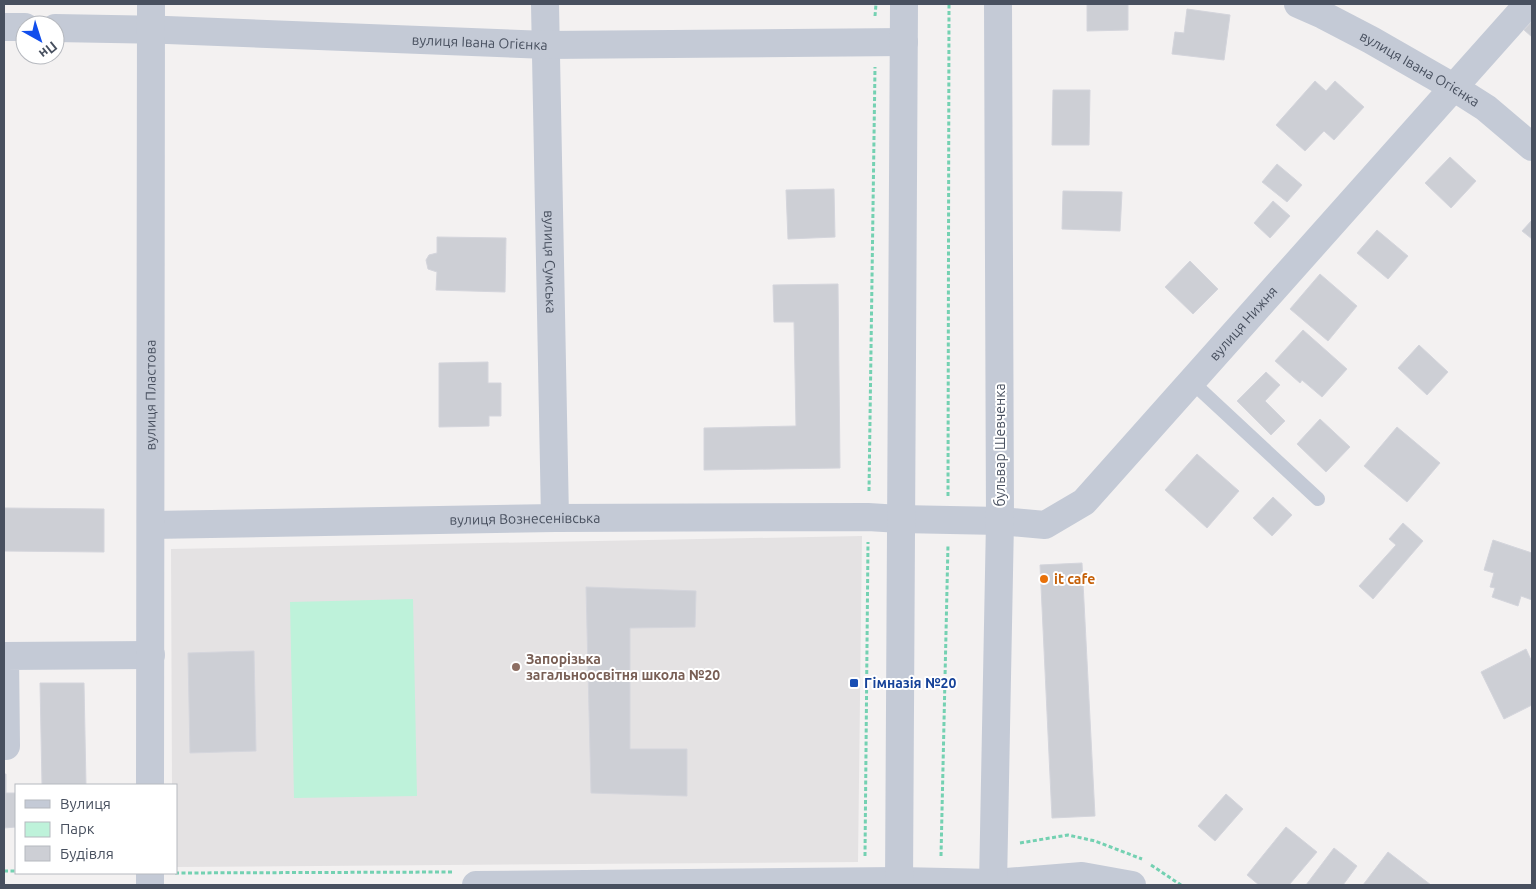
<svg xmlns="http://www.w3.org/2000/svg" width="1536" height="889" viewBox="0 0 1536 889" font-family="Ubuntu,sans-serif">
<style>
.education{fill:#e4e2e3}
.green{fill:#bef2da}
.building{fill:#cdcfd5;stroke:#d4d5dc}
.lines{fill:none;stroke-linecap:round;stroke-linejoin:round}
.path{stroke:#74d1b2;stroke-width:3;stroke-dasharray:4 2.5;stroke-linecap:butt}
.service{stroke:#c4cad6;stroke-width:14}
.minor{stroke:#c4cad6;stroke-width:28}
.tertiary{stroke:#c4cad6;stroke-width:28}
.food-dot{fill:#e8710a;stroke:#fff;stroke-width:2}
.education-dot{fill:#8d6e63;stroke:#fff;stroke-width:2}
.transit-dot{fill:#1a4fb4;stroke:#fff;stroke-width:2}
.labels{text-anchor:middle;stroke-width:4;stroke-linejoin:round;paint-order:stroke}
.street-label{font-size:14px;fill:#48505f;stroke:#fff}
.food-label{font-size:14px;font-weight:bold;fill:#c56008;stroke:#fff;text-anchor:start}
.education-label{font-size:14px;font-weight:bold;fill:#785e54;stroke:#fff;text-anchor:start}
.transit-label{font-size:14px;font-weight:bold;fill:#164399;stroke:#fff;text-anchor:start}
</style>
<rect width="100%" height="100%" fill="#f3f1f1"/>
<path class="education" d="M862 536 858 862 176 867V785H172L171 549Z"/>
<path class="green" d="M413 599 417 796 294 798 290 602Z"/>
<path class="building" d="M1087 4H1128V30L1087 31Z
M1187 9 1230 15 1224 60 1172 54 1175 32 1184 33Z
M1532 21V37L1524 30Z
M1315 81 1326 91 1335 81 1364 107 1334 140 1324 131 1305 151 1276 125Z
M1053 90H1090L1089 145H1052Z
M1450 157 1476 181 1451 208 1425 183Z
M1277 164 1302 185 1287 202 1262 182Z
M834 189 835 237 788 239 786 190Z
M1063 191 1122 192 1120 231 1062 229Z
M1273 201 1290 216 1270 238 1254 223Z
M1532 220V239L1522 231Z
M1377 230 1408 256 1388 279 1357 253Z
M437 237 506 238 505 292 436 290 437 272 428 269 426 260 429 255 437 253Z
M1190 261 1218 289 1193 314 1165 287Z
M1320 274 1357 306 1328 341 1290 309Z
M838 284 840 468 704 470V428L796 426 794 322H774L773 285Z
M1303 330 1347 369 1322 397 1302 380 1300 383 1275 361Z
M1419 345 1448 372 1427 395 1398 368Z
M488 362V383H501V416H489V426L439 427V363Z
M1266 372 1280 385 1265 401 1285 421 1271 435 1237 401Z
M1320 419 1350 447 1326 472 1297 444Z
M1397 427 1440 463 1407 502 1364 466Z
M1197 454 1239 491 1207 528 1165 490Z
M1273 497 1292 515 1272 536 1253 518Z
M4 508 104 509V552L4 551Z
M1403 523 1423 541 1373 599 1359 586 1396 545 1389 539Z
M1493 540 1532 553V600L1521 596 1518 606 1492 597 1495 588 1490 587 1494 573 1484 570Z
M1082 563 1095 816 1052 818 1040 565Z
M586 587 696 591 695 627 630 628V749H687V796L591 793Z
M1526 649 1532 662V705L1504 719 1481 672Z
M254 651 256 751 190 753 188 653Z
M40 683H84L86 785H42Z
M4 774H6V793H16V827L4 828Z
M1226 794 1243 809 1215 841 1198 826Z
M1286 827 1317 852 1289 885H1259L1247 875Z
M1334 848 1357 866 1343 885H1306Z
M1388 852 1431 885H1363Z"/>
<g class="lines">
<path class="path" d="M875 16 876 4
M869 491 875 67
M948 496 949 4
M1020 843 1068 835 1095 841 1142 859
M865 856 868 542
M941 856 948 544
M1151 865 1181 885
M4 871H16
M175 873 454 872"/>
<path class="service" d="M1192 382 1318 499"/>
<g class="minor">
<path id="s1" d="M545 4 555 518"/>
<path id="s2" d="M1298 4 1323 15 1371 40 1453 87 1486 108 1532 147"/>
<path d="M4 27H25"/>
<path id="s3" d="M55 28 167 30 547 45 904 42"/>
<path id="s4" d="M151 525 555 518 868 517 900 519 1000 521 1045 525 1084 502 1528 4"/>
<path d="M4 746H6L5 656 151 655"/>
<path id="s5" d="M150 785 151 4"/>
<path d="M150 885V873"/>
<path d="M476 885 899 881 993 883 1082 876 1132 885"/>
</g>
<path class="tertiary" d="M899 885 904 4
M993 885 1000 521 998 4"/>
</g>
<circle class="food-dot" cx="1044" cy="579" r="5"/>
<circle class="education-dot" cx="516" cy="667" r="5"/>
<rect class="transit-dot" x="849" y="678" width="10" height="10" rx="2.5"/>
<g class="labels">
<g class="street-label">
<text dy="5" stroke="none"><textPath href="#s3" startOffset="425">вулиця Івана Огієнка</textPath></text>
<text dy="5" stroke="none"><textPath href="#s2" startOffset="138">вулиця Івана Огієнка</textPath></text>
<text dy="5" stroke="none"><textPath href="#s1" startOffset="258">вулиця Сумська</textPath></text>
<text dy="5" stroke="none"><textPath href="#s4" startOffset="1179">вулиця Нижня</textPath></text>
<text dy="5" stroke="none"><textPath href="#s5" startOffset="390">вулиця Пластова</textPath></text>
<text transform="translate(1000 445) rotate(-90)" y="5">бульвар Шевченка</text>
<text dy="5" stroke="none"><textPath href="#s4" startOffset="374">вулиця Вознесенівська</textPath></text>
</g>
<g class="food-label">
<text x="1054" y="584">it cafe</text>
</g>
<g class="education-label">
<text x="526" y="664">Запорізька<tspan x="526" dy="16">загальноосвітня школа №20</tspan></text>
</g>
<g class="transit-label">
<text x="864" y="688">Гімназія №20</text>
</g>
</g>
<rect width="1536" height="889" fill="none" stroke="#48505f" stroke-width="10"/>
<rect x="15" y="784" width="162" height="90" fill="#ffffff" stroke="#b6b9bf"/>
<rect x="25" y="800" width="25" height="8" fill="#c4cad6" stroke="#b6b9bf"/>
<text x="60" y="809" font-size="15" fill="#48505f">Вулиця</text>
<rect x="25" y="822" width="25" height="15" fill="#bef2da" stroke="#b6b9bf"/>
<text x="60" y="834" font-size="15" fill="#48505f">Парк</text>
<rect x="25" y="846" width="25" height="15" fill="#cdcfd5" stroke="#b6b9bf"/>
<text x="60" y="859" font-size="15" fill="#48505f">Будівля</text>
<g transform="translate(40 40) rotate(141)"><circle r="24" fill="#ffffff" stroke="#b6b9bf"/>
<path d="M0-4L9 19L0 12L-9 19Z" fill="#114eec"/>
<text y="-8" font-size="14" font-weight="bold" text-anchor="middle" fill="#48505f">Пн</text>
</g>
</svg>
